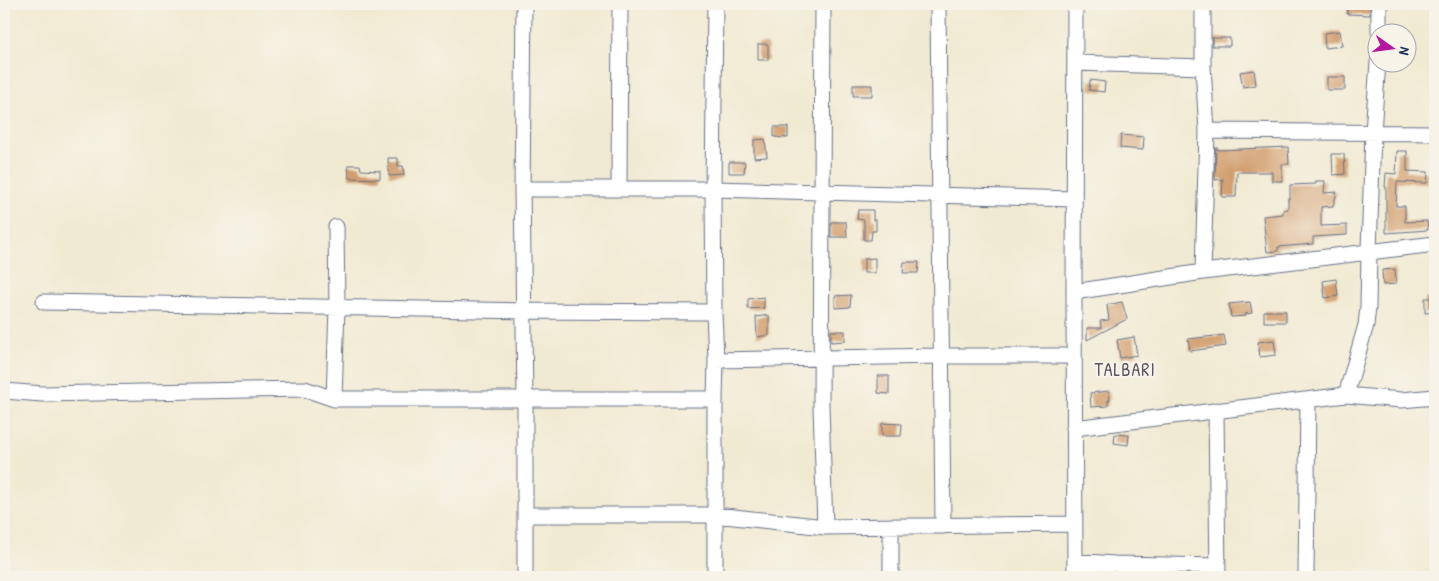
<svg xmlns="http://www.w3.org/2000/svg" width="1439" height="581" viewBox="0 0 1439 581" font-family="'Patrick Hand',sans-serif">
<style>
.building{fill:#d29e6e}
.lines{fill:none;stroke-linecap:round;stroke-linejoin:round}
.minor-casing{stroke:#667087;stroke-width:17}
.minor{stroke:#fff;stroke-width:15}
.labels{text-anchor:middle;stroke-width:4.5;stroke-linejoin:round;paint-order:stroke}
.neighbourhood-label{font-size:18px;letter-spacing:1px;fill:#5b5664;stroke:#f7f3e8}
</style>
<rect width="100%" height="100%" fill="#f7f3e8"/>
<filter id="ink" filterUnits="userSpaceOnUse"><feTurbulence type="fractalNoise" baseFrequency=".02" numOctaves="2"/><feDisplacementMap in="SourceGraphic" scale="10" xChannelSelector="R" yChannelSelector="G"/><feConvolveMatrix kernelMatrix="1 2 1 2 8 2 1 2 1" color-interpolation-filters="sRGB"/></filter>
<filter id="wash" filterUnits="userSpaceOnUse"><feTurbulence type="fractalNoise" baseFrequency=".0096" numOctaves="4" result="noise"/><feDisplacementMap in="SourceGraphic" scale="20" xChannelSelector="R" yChannelSelector="G"/><feGaussianBlur stdDeviation="1.12" result="paint"/><feColorMatrix in="noise" values="0 0 0 0 0 0 0 0 0 0 0 0 0 0 0 0 0 1.4 0 .05"/><feComposite in="paint" operator="in"/></filter>
<g filter="url(#wash)">
<rect width="100%" height="100%" fill="#f1ead3"/>
<g id="blocks">
<path class="building" d="M1348 4 1370 5V15L1347 14Z
M1340 31 1342 46 1325 48 1324 33Z
M1212 38H1230V46H1212Z
M758 44H768V60H758Z
M1254 70 1256 85 1243 87 1240 72Z
M1327 77H1345V90H1327Z
M1090 80 1105 82 1104 92 1089 90Z
M853 85H872V96H853Z
M774 127H788V138L774 137Z
M1121 135 1144 137 1143 150 1120 148Z
M765 139 767 157 754 158V140Z
M1288 147 1289 164H1282V181H1272V172H1237L1236 197H1222L1223 179 1215 180 1216 148H1218V150Z
M1397 151H1407V171L1428 172 1427 183 1397 182 1396 206H1405V222L1427 221 1428 230 1386 233V187H1385L1386 173 1396 174Z
M1332 154H1344L1345 174 1333 175Z
M388 158H398V166H403L404 175 389 176Z
M729 162H745L744 173H729Z
M348 165H360L361 170 380 171V179L349 178Z
M1316 181H1325L1324 193 1337 192 1333 206 1321 207V226L1347 225V235L1313 237V244L1278 247V251L1267 252 1263 216 1283 214V210L1288 209V198H1290V185L1316 184Z
M858 210H873V220H876V231H872L871 240H864V220L857 219Z
M831 222H846L847 237H831Z
M875 258V273H864V259Z
M904 262H919L918 273H903Z
M1395 269 1396 284 1383 285 1382 270Z
M1336 279 1338 296 1325 298 1323 281Z
M851 295 850 307 835 308V296Z
M764 297V308L748 309V299Z
M1425 298H1435V312L1425 313Z
M1122 302 1127 319 1087 340V328H1101L1100 321 1109 320 1107 305Z
M1250 302 1252 313 1245 314 1246 316 1231 317 1229 304Z
M1264 311H1286V322H1264Z
M769 315V335L757 337 756 317Z
M831 331H845V341L831 342Z
M1224 335 1226 346 1190 351 1188 339Z
M1134 337 1137 355 1120 358 1117 340Z
M1274 340 1276 355 1260 357 1258 342Z
M878 376H889V394L878 393Z
M1109 391 1110 400H1108V406L1091 407 1090 393Z
M882 423 902 424 901 436H882Z
M1115 434 1129 435 1128 445 1114 443Z"/>
</g>
</g>
<g filter="url(#ink)">
<use href="#blocks" fill-opacity="0" stroke="#667087" stroke-width="1"/>
<g class="lines">
<defs>
<path id="minor" d="M524 4 522 189 525 398V577
M823 4 821 406 825 527
M938 4 943 526
M1203 4V67L1207 131 1203 272
M1379 4V32
M1075 63 1203 67
M1207 131 1435 133
M522 189H713L1074 199
M619 189 620 4
M1074 292 1203 272 1435 244
M44 302 524 311 714 312
M716 360 941 356H1074
M4 391 42 394 305 389 334 399H715
M1346 395 1366 325 1368 307 1369 251 1373 132 1378 62
M334 399 337 307 336 227
M1216 410 1218 577
M1074 428 1346 395 1401 400 1435 397
M526 515H716L825 527 1075 524
M1075 561 1114 564 1217 566
M715 577V399L716 360 714 312 713 189 715 4
M891 577V526
M1075 577 1074 292 1075 4
M1306 577 1308 400"/>
</defs>
<use href="#minor" class="minor-casing"/>
<use href="#minor" class="minor"/>
</g>
</g>
<g class="labels">
<g class="neighbourhood-label">
<text x="1125" y="376">TALBARI</text>
</g>
</g>
<rect width="1439" height="581" fill="none" stroke="#f7f3e8" stroke-width="20"/>
<g transform="translate(1392 48) rotate(104)"><circle r="24" fill="#f7f3e8" stroke="#9fa5b1"/>
<path d="M0-4L9 19L0 12L-9 19Z" fill="#b5179e"/>
<text y="-8" font-size="14" font-weight="bold" text-anchor="middle" fill="#1b2f5e">N</text>
</g>
</svg>
